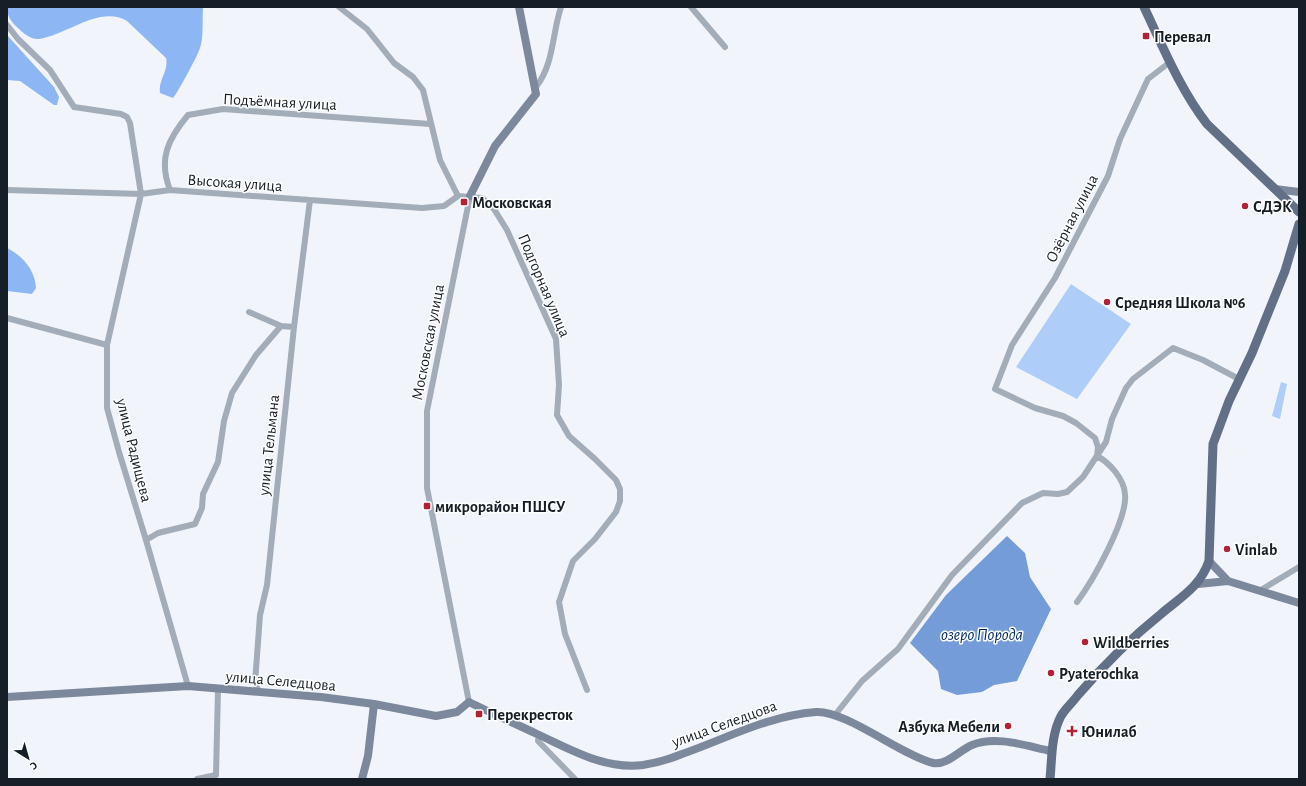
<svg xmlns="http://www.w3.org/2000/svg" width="1306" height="786" viewBox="0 0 1306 786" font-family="'Alegreya Sans',sans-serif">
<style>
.green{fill:#afcdf9}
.forest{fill:#8db6f5}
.water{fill:#749cd9}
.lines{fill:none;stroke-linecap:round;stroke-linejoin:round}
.street{stroke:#a3acb9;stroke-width:6}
.secondary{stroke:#7c899c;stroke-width:8}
.primary{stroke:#617086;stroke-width:9}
.poi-dot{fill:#b32138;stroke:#fff;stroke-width:1.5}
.labels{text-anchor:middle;stroke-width:3;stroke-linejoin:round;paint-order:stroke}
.poi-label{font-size:16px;font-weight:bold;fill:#161e28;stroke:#fff;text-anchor:start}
.street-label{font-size:16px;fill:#161e28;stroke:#fff}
.water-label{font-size:17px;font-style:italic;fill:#03295f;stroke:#fff}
</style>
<rect width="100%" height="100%" fill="#f1f5fb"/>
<path class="green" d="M1071 284 1131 324 1077 399 1016 367Z
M1281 382 1287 384 1280 419 1272 416Z"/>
<path class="forest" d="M7 7H203C202 20 204 36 200 48 198 55 177 94 173 98L160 93C158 80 169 71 166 58L127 21C100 5 67 35 39 39 31 40 23 33 18 28 11 22 7 16 7 7Z
M7 35 54 87 59 97 57 105H54L20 81 7 80Z
M7 248C23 256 35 270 36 288L32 294 7 291Z"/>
<path class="water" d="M1007 536 1025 553 1030 577 1051 609 1017 681 994 685 982 692 957 695 941 689 938 671 910 643 946 595Z"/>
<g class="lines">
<path class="street" d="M339 7 367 29 394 63 413 77 423 90 440 160 458 196 482 198 494 209 507 230 556 339 559 385 557 415 569 436 595 459 616 480 620 489V501L616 512 595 539 573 561 559 602 565 634 587 690
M691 7 725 47
M7 25 18 39 50 70 74 107 121 114 127 117 130 123 141 194 107 345V408L119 452 146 540 188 686
M536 87C554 64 552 34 561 7
M7 190 141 194 170 190 422 208 444 206 458 196
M170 190C158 159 168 139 188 115L223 109 430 124
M249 312 281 326 294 327
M7 318 107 345
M146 540 158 533 195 524 202 508 203 494 218 462 224 421 232 393 256 355 281 326
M1261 590 1299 567
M1077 602C1092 582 1128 519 1125 494 1124 479 1110 463 1097 456L1098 447 1095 438 1076 423 1063 416 1035 408 995 389 1012 345 1055 278 1108 176 1120 139 1148 79 1170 62
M259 692 255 683 260 615 267 585 294 327 310 200
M469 702 427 488V411L470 196
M835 715 862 681 898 649 952 575 1022 503 1043 493 1058 494 1067 492 1083 477 1106 442 1112 419 1126 388 1133 379 1173 348 1203 360 1239 379
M539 735 538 741 575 779
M216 775 218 689
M197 779 216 775"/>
<path class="secondary" d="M1275 189 1299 192
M470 196 495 146 536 94 519 7
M1209 561 1228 581
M1198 584 1228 581 1299 603
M7 697 188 686 321 697 374 704 436 716 457 712 469 702C491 713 514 723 537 734 570 749 605 770 643 765 656 763 670 759 682 754 728 738 767 716 816 712 845 710 901 755 933 763 946 766 960 750 972 745 996 735 1026 746 1051 751
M362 779 368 756 374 704"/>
<path class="primary" d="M1144 7C1163 47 1180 89 1207 124L1299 212
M1050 779C1052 759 1051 735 1061 716 1065 709 1073 702 1078 695 1103 666 1131 638 1161 614 1181 597 1200 587 1209 561L1213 444 1229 401 1252 353 1285 271 1299 224"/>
</g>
<g class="poi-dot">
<rect x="1142" y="32" width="8" height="8" rx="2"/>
<rect x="460" y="198" width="8" height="8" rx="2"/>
<circle cx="1245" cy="206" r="4"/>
<circle cx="1107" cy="302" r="4"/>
<rect x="423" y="502" width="8" height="8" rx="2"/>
<circle cx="1227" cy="549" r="4"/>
<circle cx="1085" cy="642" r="4"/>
<circle cx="1051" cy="673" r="4"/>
<rect x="475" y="710" width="8" height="8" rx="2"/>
<circle cx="1008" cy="726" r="4"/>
<path d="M1070 725h4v4h4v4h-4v4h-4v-4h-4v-4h4z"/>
</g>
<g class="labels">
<g class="poi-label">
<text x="1154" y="42">Перевал</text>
<text x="472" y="208">Московская</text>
<text x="1253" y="212">СДЭК</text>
<text x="1115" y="308">Средняя Школа №6</text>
<text x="435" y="512">микрорайон ПШСУ</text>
<text x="1235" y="555">Vinlab</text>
<text x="1093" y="648">Wildberries</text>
<text x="1059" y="679">Pyaterochka</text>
<text x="487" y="720">Перекресток</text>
<text x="1000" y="732" text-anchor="end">Азбука Мебели</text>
<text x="1081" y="737">Юнилаб</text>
</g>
<g class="street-label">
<text transform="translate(280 101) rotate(3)" y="6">Подъёмная улица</text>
<text transform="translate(235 182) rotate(4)" y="6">Высокая улица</text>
<text transform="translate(1071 218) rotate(-63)" y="6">Озёрная улица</text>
<text transform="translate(545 285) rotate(67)" y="6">Подгорная улица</text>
<text transform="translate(427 342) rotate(-79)" y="6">Московская улица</text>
<text transform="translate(268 445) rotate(-84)" y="6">улица Тельмана</text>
<text transform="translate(135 450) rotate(76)" y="6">улица Радищева</text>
<text transform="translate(281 680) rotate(5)" y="6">улица Селедцова</text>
<text transform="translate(724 723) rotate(-20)" y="6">улица Селедцова</text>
</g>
<g class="water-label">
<text x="982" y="640">озеро Порода</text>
</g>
</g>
<rect width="1306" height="786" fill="none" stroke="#161e28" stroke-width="16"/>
<g transform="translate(28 758) rotate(143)" stroke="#ffffff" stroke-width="3" paint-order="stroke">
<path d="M0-3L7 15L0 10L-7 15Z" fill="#161e28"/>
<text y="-6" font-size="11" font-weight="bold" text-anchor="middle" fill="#161e28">С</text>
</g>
</svg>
